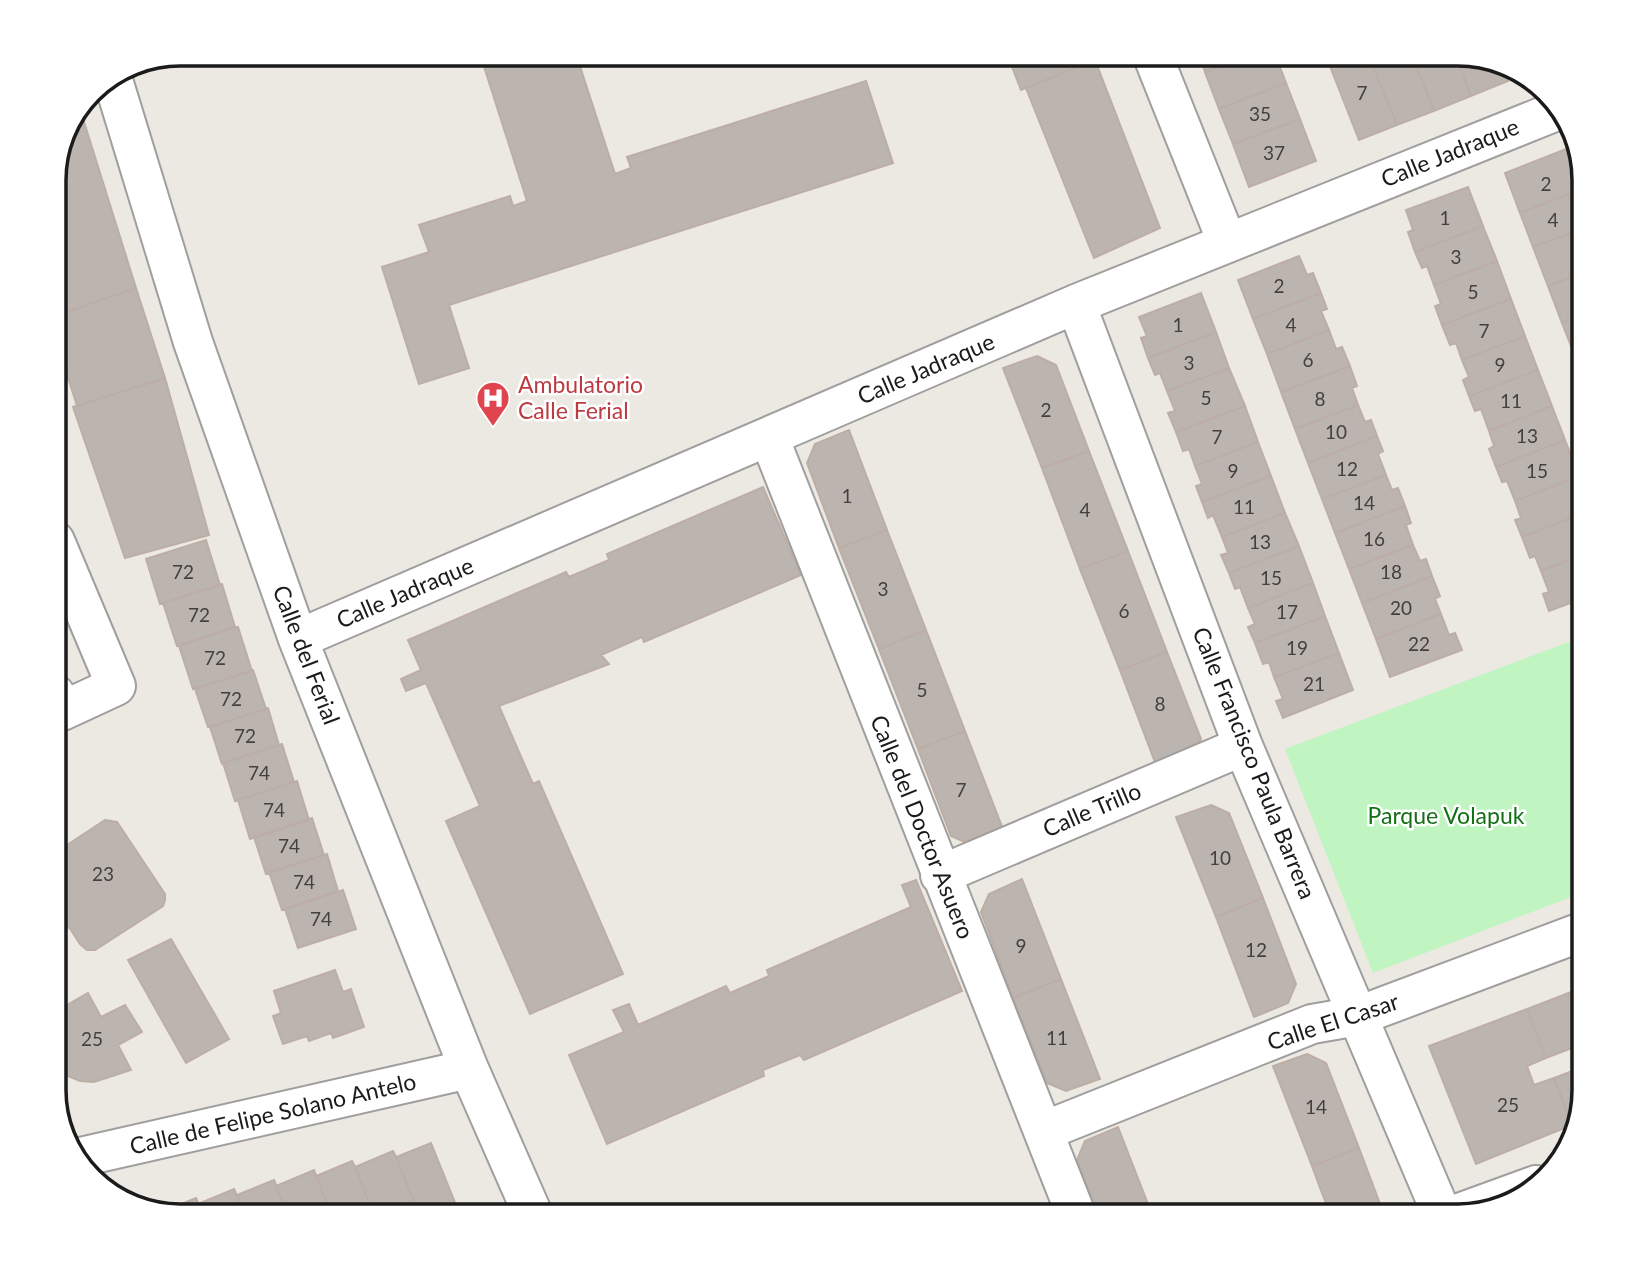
<svg xmlns="http://www.w3.org/2000/svg" width="1638" height="1271" viewBox="0 0 1638 1271" font-family="Lato,sans-serif">
<style>
.park{fill:#c0f5c1}
.building{fill:#bcb4af;stroke:#bdaea5;stroke-width:2}
.lines{fill:none;stroke-linecap:round;stroke-linejoin:round}
.street-casing{stroke:#9f9f9f;stroke-width:42}
.street{stroke:#fff;stroke-width:38}
.labels{text-anchor:middle;stroke-width:5;stroke-linejoin:round;paint-order:stroke}
.number-label{font-size:19px;fill:#434140}
.street-label{font-size:23px;fill:#1b1b1b;stroke:#fff}
.health-label{font-size:23px;fill:#be3a42;stroke:#fff;text-anchor:start}
.park-label{font-size:23px;fill:#137015;stroke:#fff}
.rim{fill:none;stroke:#1b1b1b;stroke-width:3.5}
</style>
<rect width="100%" height="100%" fill="#ece8e2"/>
<path class="park" d="M1584 636V892L1373 973 1285 749Z"/>
<path class="building" d="M480 54H576L615 174 631 168 627 157 866 81 893 163 449 305 469 368 419 384 382 267 429 252 419 225 510 196 513 206 527 201Z
M864 54H889L866 61Z
M1007 54H1093L1095 60 1021 90Z
M1199 54H1253L1205 72Z
M1253 54H1275L1286 83 1219 109 1205 72Z
M1346 54H1368L1397 125 1359 140 1328 61Z
M1368 54H1412L1434 111 1397 125Z
M1412 54H1455L1471 96 1434 111Z
M1455 54 1504 70 1508 81 1471 96Z
M1095 60 1160 228 1094 258 1026 88Z
M1286 83 1300 119 1233 144 1219 109Z
M80 109 136 288 55 316V172L67 125Z
M1300 119 1316 161 1249 187 1233 144Z
M1566 149 1574 169 1580 166 1584 188 1520 213 1505 173Z
M1468 187 1483 226 1415 252 1408 232 1413 230 1406 210Z
M1584 188V228L1533 247 1520 213Z
M1483 226 1497 261 1434 285 1427 266 1422 268 1415 252Z
M1584 228V272L1548 286 1533 247Z
M1299 256 1307 275 1313 273 1321 293 1253 319 1238 280Z
M1497 261 1511 299 1442 325 1435 306 1441 304 1434 285Z
M1584 272V314L1562 323 1548 286Z
M136 288 165 378 77 406 55 336V316Z
M1201 293 1216 332 1148 358 1141 338 1147 336 1139 317Z
M1321 293 1327 309 1321 311 1329 330 1267 354 1253 319Z
M1511 299 1525 336 1462 360 1456 343 1450 345 1442 325Z
M1584 314V352L1575 356 1562 323Z
M1329 330 1336 349 1342 347 1350 366 1281 392 1267 354Z
M1216 332 1229 368 1167 391 1160 373 1155 375 1148 358Z
M1525 336 1538 370 1469 396 1463 380 1469 377 1462 360Z
M1584 352V378L1575 356Z
M1037 356 1056 365 1089 451 1042 468 1003 368Z
M1350 366 1357 386 1352 388 1358 405 1295 429 1281 392Z
M1229 368 1245 406 1176 432 1168 413 1175 411 1167 391Z
M1538 370 1552 406 1489 431 1481 409 1475 411 1469 396Z
M165 378 209 535 125 558 73 407Z
M1358 405 1365 422 1371 420 1377 436 1308 463 1295 429Z
M1245 406 1258 442 1195 466 1189 449 1183 451 1176 432Z
M1552 406 1565 440 1496 467 1489 449 1494 446 1489 431Z
M849 430 887 530 839 548 807 463 815 444Z
M1377 436 1383 451 1378 454 1386 475 1322 499 1308 463Z
M1565 440 1579 476 1515 501 1507 481 1502 482 1496 467Z
M1258 442 1271 476 1202 502 1196 486 1202 484 1195 466Z
M1089 451 1128 551 1080 569 1042 468Z
M1386 475 1392 490 1398 488 1405 506 1335 533 1322 499Z
M1271 476 1285 513 1222 537 1213 515 1208 518 1202 502Z
M1579 476 1584 488V513L1522 537 1515 520 1521 518 1515 501Z
M763 487 801 575 644 642 642 637 601 655 609 664 499 706 533 784 539 781 623 974 530 1014 446 821 480 806 426 683 406 691 401 679 421 670 408 640 566 572 569 577 609 560 607 554Z
M1405 506 1411 523 1406 525 1413 545 1349 569 1335 533Z
M1285 513 1299 546 1229 573 1221 555 1228 553 1222 537Z
M1584 513V554L1541 571 1535 556 1530 558 1522 537Z
M887 530 926 630 879 649 839 548Z
M206 540 220 585 160 604 146 559Z
M1413 545 1420 561 1426 559 1432 576 1362 603 1349 569Z
M1299 546 1313 583 1248 608 1240 587 1235 589 1229 573Z
M1128 551 1167 652 1120 670 1080 569Z
M1584 554V598L1549 611 1543 594 1549 592 1541 571Z
M1432 576 1440 596 1435 599 1441 614 1376 639 1362 603Z
M1313 583 1325 616 1255 643 1248 627 1255 624 1248 608Z
M222 584 235 627 177 646 163 603Z
M1441 614 1449 635 1455 633 1462 650 1390 677 1376 639Z
M1325 616 1339 653 1274 677 1269 662 1263 664 1255 643Z
M235 627H238L252 671 193 689 179 646Z
M926 630 965 731 918 749 879 649Z
M1167 652 1201 739 1192 757 1158 770 1120 670Z
M1339 653 1353 690 1283 718 1276 701 1283 699 1274 677Z
M253 670 266 709 208 727 195 689Z
M268 708 279 745 222 764 210 727Z
M965 731 1004 832 969 844 951 836 918 749Z
M282 744 294 782 235 801 223 763Z
M297 781 309 820 250 839 238 800Z
M1211 805 1229 813 1263 898 1216 917 1176 817Z
M312 818 324 855 266 874 254 837Z
M105 820 117 822 165 894V900L163 906 95 950H87L80 944 69 927 58 933 55 926V853Z
M327 854 338 891 282 910 269 872Z
M1022 879 1061 979 1013 998 981 912 989 894Z
M916 880 962 991 804 1060 800 1055 763 1070 764 1076 607 1144 569 1055 624 1032 613 1010 629 1004 638 1025 726 986 730 993 769 976 767 970 911 907 902 885Z
M343 890 356 929 298 948 285 909Z
M1263 898 1296 984 1288 1003 1254 1017 1216 917Z
M171 939 229 1039 186 1063 128 960Z
M335 970 343 992 351 989 364 1027 333 1038 331 1033 309 1041 307 1036 283 1044 273 1016 281 1013 274 991Z
M1061 979 1100 1079 1066 1091 1047 1083 1013 998Z
M1584 987V1091L1572 1125 1554 1078 1580 1068 1572 1048 1546 1058 1527 1009Z
M88 993 101 1017 125 1005 142 1032 118 1045 131 1070 94 1082 80 1081 63 1074 55 1057V1012Z
M1527 1009 1546 1058 1527 1066 1534 1085 1554 1078 1572 1125 1476 1164 1429 1046Z
M1307 1054 1326 1063 1359 1148 1312 1166 1273 1066Z
M1118 1127 1153 1217H1098L1077 1160 1085 1141Z
M431 1143 460 1215 454 1217H420L396 1157Z
M1359 1148 1385 1217H1331L1312 1166Z
M393 1151 396 1157 420 1217H375L355 1167Z
M352 1161 355 1167 375 1217H333L316 1176Z
M314 1170 333 1217H289L276 1186Z
M274 1180 289 1217H246L237 1195Z
M234 1189 246 1217H204L198 1204Z
M196 1198 204 1217H180L164 1211Z"/>
<g class="lines">
<defs>
<path id="street" d="M1152 54 1227 242
M113 80 193 342 298 639 469 1069 534 1217
M1076 304 1243 746 1443 1217
M769 437 1077 1217
M298 639 1076 304 1559 110
M55 694 62 711 116 686 55 541
M940 875 1243 746
M1044 1131 1312 1024 1358 1016 1584 931
M76 1158 469 1069
M1448 1217 1536 1185"/>
</defs>
<use href="#street" class="street-casing"/>
<use href="#street" class="street"/>
</g>
<defs>
<symbol id="hospital-pin" viewBox="-11 -11 22 30"><path d="M0 17L-7.5 6A9.5 9.5 0 1 1 7.5 6Z" fill="#e0444e" stroke="#fff"/><path d="M-5-5h3v3.5h4V-5h3V5h-3V1.5h-4V5h-3Z" fill="#fff"/></symbol>
</defs>
<g fill-rule="evenodd">
<use href="#hospital-pin" x="474" y="379" width="38" height="52"/>
</g>
<g class="labels">
<g class="number-label">
<text x="1362" y="100">7</text>
<text x="1260" y="121">35</text>
<text x="1274" y="160">37</text>
<text x="1546" y="191">2</text>
<text x="1445" y="225">1</text>
<text x="1553" y="227">4</text>
<text x="1456" y="264">3</text>
<text x="1279" y="293">2</text>
<text x="1473" y="299">5</text>
<text x="1178" y="332">1</text>
<text x="1291" y="332">4</text>
<text x="1484" y="338">7</text>
<text x="1308" y="367">6</text>
<text x="1189" y="370">3</text>
<text x="1500" y="372">9</text>
<text x="1206" y="405">5</text>
<text x="1320" y="406">8</text>
<text x="1511" y="408">11</text>
<text x="1046" y="417">2</text>
<text x="1336" y="439">10</text>
<text x="1527" y="443">13</text>
<text x="1217" y="444">7</text>
<text x="1347" y="476">12</text>
<text x="1233" y="478">9</text>
<text x="1537" y="478">15</text>
<text x="847" y="503">1</text>
<text x="1364" y="510">14</text>
<text x="1244" y="514">11</text>
<text x="1085" y="517">4</text>
<text x="1374" y="546">16</text>
<text x="1260" y="549">13</text>
<text x="183" y="579">72</text>
<text x="1391" y="579">18</text>
<text x="1271" y="585">15</text>
<text x="883" y="596">3</text>
<text x="1401" y="615">20</text>
<text x="1124" y="618">6</text>
<text x="1287" y="619">17</text>
<text x="199" y="622">72</text>
<text x="1419" y="651">22</text>
<text x="1297" y="655">19</text>
<text x="215" y="665">72</text>
<text x="1314" y="691">21</text>
<text x="922" y="697">5</text>
<text x="231" y="706">72</text>
<text x="1160" y="711">8</text>
<text x="245" y="743">72</text>
<text x="259" y="780">74</text>
<text x="961" y="797">7</text>
<text x="274" y="817">74</text>
<text x="289" y="853">74</text>
<text x="1220" y="865">10</text>
<text x="103" y="881">23</text>
<text x="304" y="889">74</text>
<text x="321" y="926">74</text>
<text x="1021" y="953">9</text>
<text x="1256" y="957">12</text>
<text x="1057" y="1045">11</text>
<text x="92" y="1046">25</text>
<text x="1508" y="1112">25</text>
<text x="1316" y="1114">14</text>
</g>
<g class="street-label">
<text transform="translate(1450 153) rotate(-22)" y="8">Calle Jadraque</text>
<text transform="translate(926 369) rotate(-23)" y="8">Calle Jadraque</text>
<text transform="translate(405 593) rotate(-23)" y="8">Calle Jadraque</text>
<text transform="translate(306 655) rotate(69)" y="8">Calle del Ferial</text>
<text transform="translate(1254 763) rotate(68)" y="8">Calle Francisco Paula Barrera</text>
<text transform="translate(1092 810) rotate(-23)" y="8">Calle Trillo</text>
<text transform="translate(922 827) rotate(68)" y="8">Calle del Doctor Asuero</text>
<text transform="translate(1333 1022) rotate(-18)" y="8">Calle El Casar</text>
<text transform="translate(273 1114) rotate(-13)" y="8">Calle de Felipe Solano Antelo</text>
</g>
<g class="health-label">
<text x="518" y="393">Ambulatorio<tspan x="518" dy="26">Calle Ferial</tspan></text>
</g>
<g class="park-label">
<text x="1446" y="824">Parque Volapuk</text>
</g>
</g>
<path d="M0 0H1638V1271H0ZM180 66H1458A114 114 0 0 1 1572 180V1090A114 114 0 0 1 1458 1204H180A114 114 0 0 1 66 1090V180A114 114 0 0 1 180 66Z" fill="#fff" fill-rule="evenodd"/>
<path class="rim" d="M180 66H1458A114 114 0 0 1 1572 180V1090A114 114 0 0 1 1458 1204H180A114 114 0 0 1 66 1090V180A114 114 0 0 1 180 66Z"/>
</svg>
